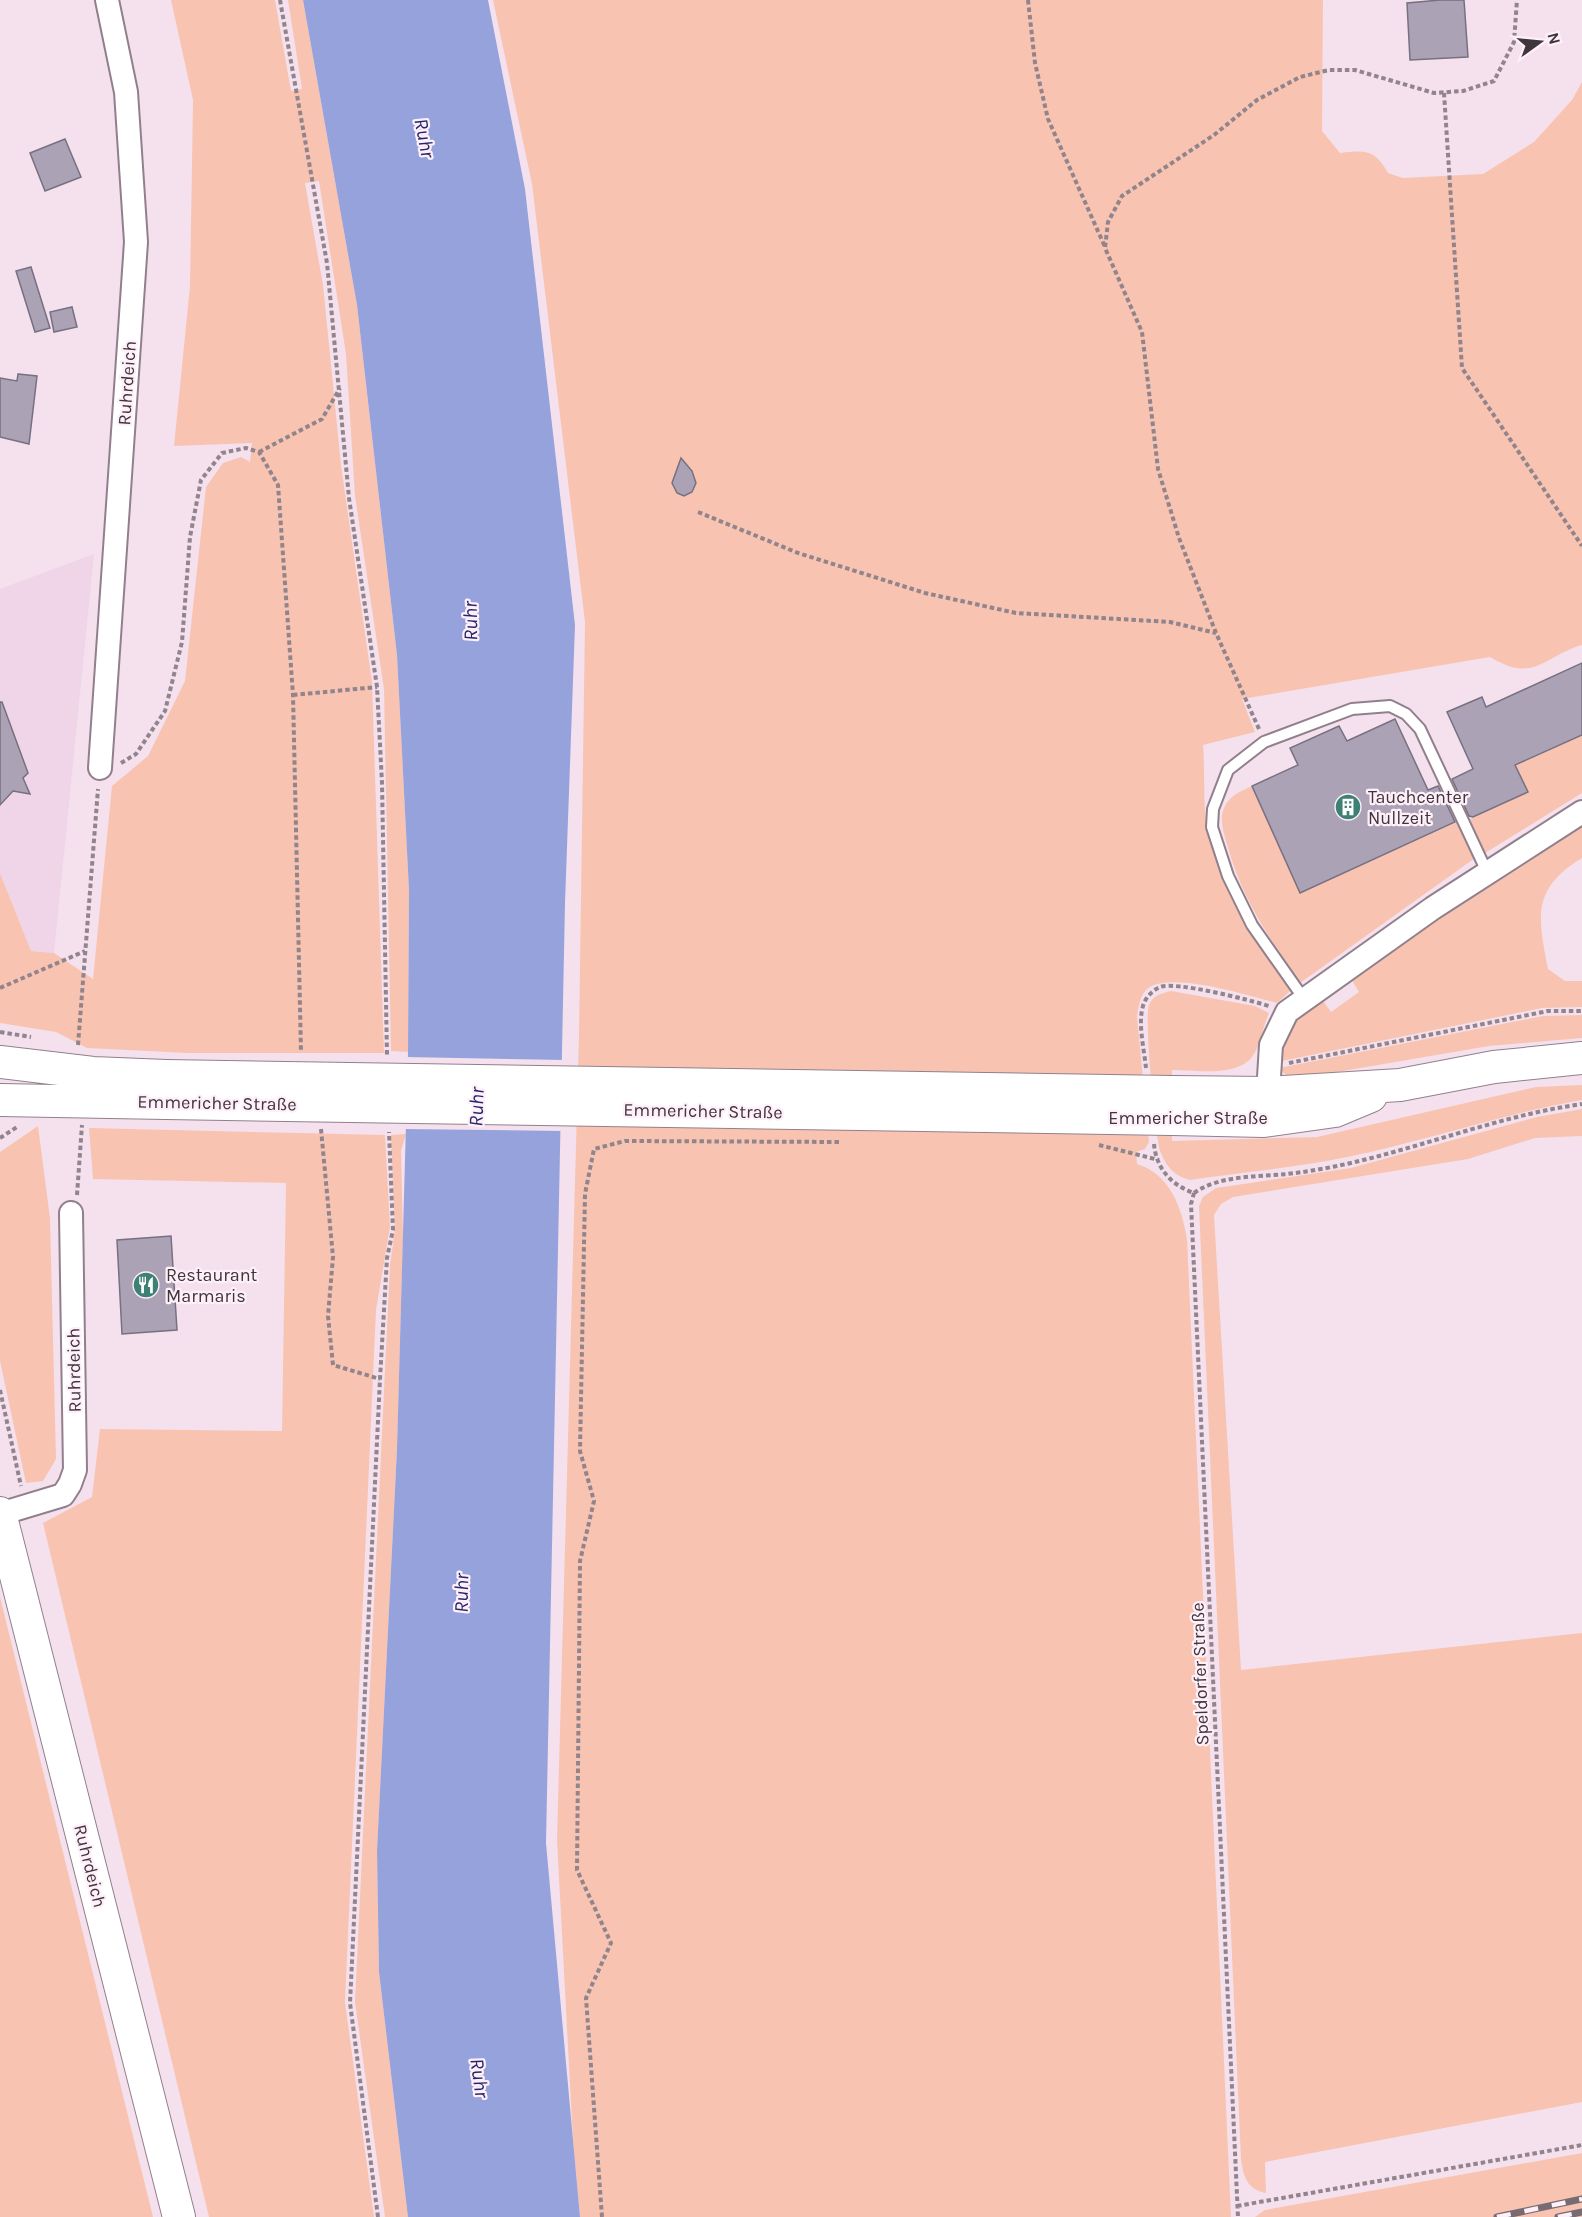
<svg xmlns="http://www.w3.org/2000/svg" width="1582" height="2217" viewBox="0 0 1582 2217" font-family="Karla,sans-serif">
<style>
.built{fill:#efd5e7}
.green{fill:#f8c4b1}
.water{fill:#96a2db}
.pier{fill:#f4e1ed}
.building{fill:#aba3b5;stroke:#777080;stroke-width:1.5}
.lines{fill:none;stroke-linecap:round;stroke-linejoin:round}
.service-casing{stroke:#91808c;stroke-width:14}
.minor-casing{stroke:#91808c;stroke-width:26}
.secondary-casing{stroke:#91808c;stroke-width:34}
.path{stroke:#91848c;stroke-width:4;stroke-dasharray:4.5 3;stroke-linecap:butt}
.service{stroke:#fff;stroke-width:10}
.minor{stroke:#fff;stroke-width:22}
.secondary{stroke:#fff;stroke-width:32}
.rail-casing{stroke:#776c73;stroke-width:7}
.rail{stroke:#ffeff9;stroke-width:4.5;stroke-dasharray:14;stroke-linecap:butt}
.secondary-bridge-casing{stroke:#91808c;stroke-width:34;stroke-linecap:butt}
.secondary-bridge{stroke:#fff;stroke-width:32}
.labels{text-anchor:middle;stroke-width:4.5;stroke-linejoin:round;paint-order:stroke}
.street-label{font-size:18px;fill:#3e363b;stroke:#ffeff9}
.poi-label{font-size:18px;fill:#3e363b;stroke:#ffeff9;text-anchor:start}
.water-label{font-size:20px;font-style:italic;fill:#23286a;stroke:#ffeff9}
</style>
<rect width="100%" height="100%" fill="#f4e1ed"/>
<path class="built" d="M94 554 54 953 31 951 0 873V589Z"/>
<path class="green" d="M171 0H275L291 91 302 89 288 0H303L357 305 397 655 409 890 408 1052 391 1051 384 689 355 496 346 354 319 181 305 183 323 285 341 465 372 682 384 1053H187L87 1048 56 1032 0 1023V873L31 951 54 953 93 979 112 786 148 756 185 681 206 487 223 463 241 457 250 462 252 443 174 446 190 286 193 100Z
M493 0H1323L1322 131 1340 153C1366 150 1375 150 1388 173L1403 178 1483 174 1534 142 1572 100 1582 82V645C1542 657 1535 684 1490 657L1242 699 1255 732 1203 745C1205 768 1203 807 1207 828 1220 889 1256 940 1291 990L1277 1003C1250 996 1166 969 1146 990 1139 998 1139 1007 1137 1016L1149 1142 1145 1149 1136 1152 1137 1164C1170 1174 1182 1208 1187 1239L1231 2217H580L573 2141 557 1840 579 1035 585 622 532 184Z
M1582 735V793L1485 853 1470 819 1528 792 1515 766Z
M1252 786 1300 893 1457 822 1475 858 1300 983C1269 938 1241 897 1227 844 1224 834 1219 819 1224 808 1230 795 1239 792 1252 786Z
M1582 822V858C1531 889 1538 917 1548 969L1565 981H1582V1007L1542 1008 1277 1062C1282 1033 1297 1015 1321 998L1331 1012 1359 992 1350 977 1437 915Z
M1171 991 1255 1006 1269 1013C1263 1026 1261 1043 1254 1054 1240 1078 1196 1070 1172 1070V1141L1317 1137 1536 1087 1582 1085V1100C1502 1114 1426 1141 1347 1157 1295 1168 1242 1172 1190 1180 1175 1176 1167 1168 1161 1153 1155 1140 1144 1016 1149 1005 1153 995 1162 993 1171 991Z
M1582 1015V1038L1489 1046 1296 1079 1287 1076 1279 1068 1543 1016Z
M1582 1109V1136L1535 1138 1468 1159 1233 1197 1221 1204 1214 1215 1241 1670 1582 1633V2102L1265 2162 1266 2193C1247 2189 1244 2178 1241 2160L1199 1206 1203 1197 1216 1188 1351 1168 1537 1117Z
M38 1126 50 1218 56 1459 43 1481 26 1483 0 1361V1152Z
M89 1128 385 1135 390 1227 376 1310 345 2002 374 2217H209L43 1523 92 1497 100 1429 282 1431 286 1183 93 1179Z
M406 1134 401 1151 403 1236 397 1449 377 1851 379 1972 408 2217H385L355 2002 390 1265 395 1230 391 1135Z
M0 1597 153 2217H0Z
M1582 2153V2217H1255L1265 2210Z"/>
<path class="water" d="M303 0H488L525 189 575 625 565 903 546 1843 580 2217H408L379 1972 377 1851 397 1449 408 1052 409 890 397 655 357 305Z"/>
<path class="pier" d="M405 1057 565 1060 563 1131 403 1129Z"/>
<path class="building" d="M1440 0H1464L1468 57 1410 60 1407 3Z
M65 139 81 177 45 191 30 153Z
M31 267 50 328 35 332 16 271Z
M72 307 77 327 54 332 50 312Z
M18 374 37 376 29 444 0 437V378L17 381Z
M681 458 692 471 696 483 692 492 684 496 677 493 672 483Z
M1582 663V735L1515 765 1528 792 1473 817 1469 816 1452 779 1473 769 1447 712 1482 697 1486 707Z
M0 702H2L28 773 23 778 30 794 13 791 0 805Z
M1395 719 1428 790 1438 786 1455 822 1300 893 1252 786 1298 765 1290 748 1339 726 1347 741Z
M171 1236 177 1330 122 1334 117 1240Z"/>
<g class="lines">
<defs>
<path id="service" d="M1304 999 1252 925 1228 876 1212 827 1213 809 1228 770 1264 742 1352 709 1390 706 1406 714 1420 729 1487 872"/>
<path id="minor" d="M100 768 136 242 126 92 107 0
M1268 1093 1271 1045 1287 1012 1433 908 1582 812
M0 1514 63 1495 70 1484 75 1470 71 1213"/>
<path id="secondary" d="M0 1062 93 1073 166 1076
M1172 1092 1268 1093 1400 1085 1494 1067 1582 1058
M0 1100 166 1103
M1172 1119 1264 1121 1335 1111 1371 1096
M0 1513 179 2217"/>
</defs>
<use href="#service" class="service-casing"/>
<use href="#minor" class="minor-casing"/>
<use href="#secondary" class="secondary-casing"/>
<path class="path" d="M280 0 327 263 349 498 377 687 382 783 387 1056
M1028 0 1035 63 1048 119 1105 247
M1444 93 1462 368 1582 546
M259 452 322 419 340 388
M698 512 798 553 925 593 1016 613 1170 622 1216 633
M293 695 377 687
M1259 729 1216 633 1179 538 1158 469 1142 332 1105 248 1108 222 1122 196 1214 135 1257 100 1300 77 1329 70H1355L1434 93 1463 91 1494 81 1514 42 1517 0
M121 763 136 754 165 711 182 642 190 537 201 480 222 453 246 448 259 452 278 485 293 695 301 1052
M0 988 85 951
M0 1032 31 1037
M78 1045 98 789
M1289 1063 1548 1011H1582
M1146 1068C1144 1048 1137 1021 1144 1003 1147 996 1153 990 1160 987 1176 981 1250 1000 1269 1006
M321 1129 333 1257 328 1316 333 1365 380 1379
M0 1138 17 1127
M1154 1144C1156 1168 1171 1185 1194 1193
M1099 1145 1159 1160
M1194 1193 1191 1204 1238 2217
M1194 1193C1220 1175 1256 1177 1287 1174 1388 1163 1482 1118 1582 1104
M77 1195 82 1125
M0 1390 21 1486
M1237 2206 1582 2145
M378 2217 350 2003 380 1379 387 1258 393 1230 389 1132
M602 2217 586 1998 611 1943 577 1870 580 1561 594 1501 580 1451 585 1194 594 1149 625 1141 839 1142"/>
<use href="#service" class="service"/>
<use href="#minor" class="minor"/>
<use href="#secondary" class="secondary"/>
<defs>
<path id="rail" d="M1497 2217 1582 2199
M1558 2217 1582 2212"/>
</defs>
<use href="#rail" class="rail-casing"/>
<use href="#rail" class="rail"/>
<defs>
<path id="secondary-bridge" d="M166 1076 1172 1092
M166 1103 1172 1119"/>
</defs>
<use href="#secondary-bridge" class="secondary-bridge-casing"/>
<use href="#secondary-bridge" class="secondary-bridge"/>
</g>
<defs>
<symbol id="building-disc" viewBox="-11 -11 22 22"><circle r="9.5" fill="#3d8174" stroke="#ffeff9"/><path d="M-4-6H4V6H1V3H-1V6H-4ZM-2.5-4.3h1.7v1.8h-1.7ZM.8-4.3h1.7v1.8H.8ZM-2.5-1h1.7V.8h-1.7ZM.8-1h1.7V.8H.8Z" fill="#fff"/></symbol>
<symbol id="restaurant-disc" viewBox="-11 -11 22 22"><circle r="9.5" fill="#3d8174" stroke="#ffeff9"/><path d="M-5-6h1v4h1v-4h1v4h1v-4h1v5L-1.5 .5V6h-2V.5L-5-1ZM5-6V6H3V1.5H1.5Q1.5-4 5-6Z" fill="#fff"/></symbol>
</defs>
<g fill-rule="evenodd">
<use href="#building-disc" x="1333" y="792" width="30" height="30"/>
<use href="#restaurant-disc" x="131" y="1270" width="30" height="30"/>
</g>
<g class="labels">
<g class="street-label">
<text transform="translate(127 383) rotate(-86)" y="6">Ruhrdeich</text>
<text transform="translate(217 1103) rotate(1)" y="6">Emmericher Straße</text>
<text transform="translate(703 1111) rotate(1)" y="6">Emmericher Straße</text>
<text x="1188" y="1124">Emmericher Straße</text>
<text transform="translate(74 1370) rotate(-91)" y="6">Ruhrdeich</text>
<text transform="translate(1200 1674) rotate(-92)" y="6">Speldorfer Straße</text>
<text transform="translate(90 1866) rotate(76)" y="6">Ruhrdeich</text>
</g>
<g class="poi-label">
<text x="1368" y="803">Tauchcenter<tspan x="1368" dy="21">Nullzeit</tspan></text>
<text x="166" y="1281">Restaurant<tspan x="166" dy="21">Marmaris</tspan></text>
</g>
<g class="water-label">
<text transform="translate(425 138) rotate(79)" y="7">Ruhr</text>
<text transform="translate(470 621) rotate(-91)" y="7">Ruhr</text>
<text transform="translate(476 1107) rotate(-88)" y="7">Ruhr</text>
<text transform="translate(461 1593) rotate(-89)" y="7">Ruhr</text>
<text transform="translate(480 2078) rotate(82)" y="7">Ruhr</text>
</g>
</g>
<g transform="translate(1540 42) rotate(75)" stroke="#ffeff9" stroke-width="4.5" paint-order="stroke">
<path d="M0-4.5L10 22L0 15L-10 22Z" fill="#3e363b"/>
<text y="-9" font-size="16" font-weight="bold" text-anchor="middle" fill="#3e363b">N</text>
</g>
</svg>
